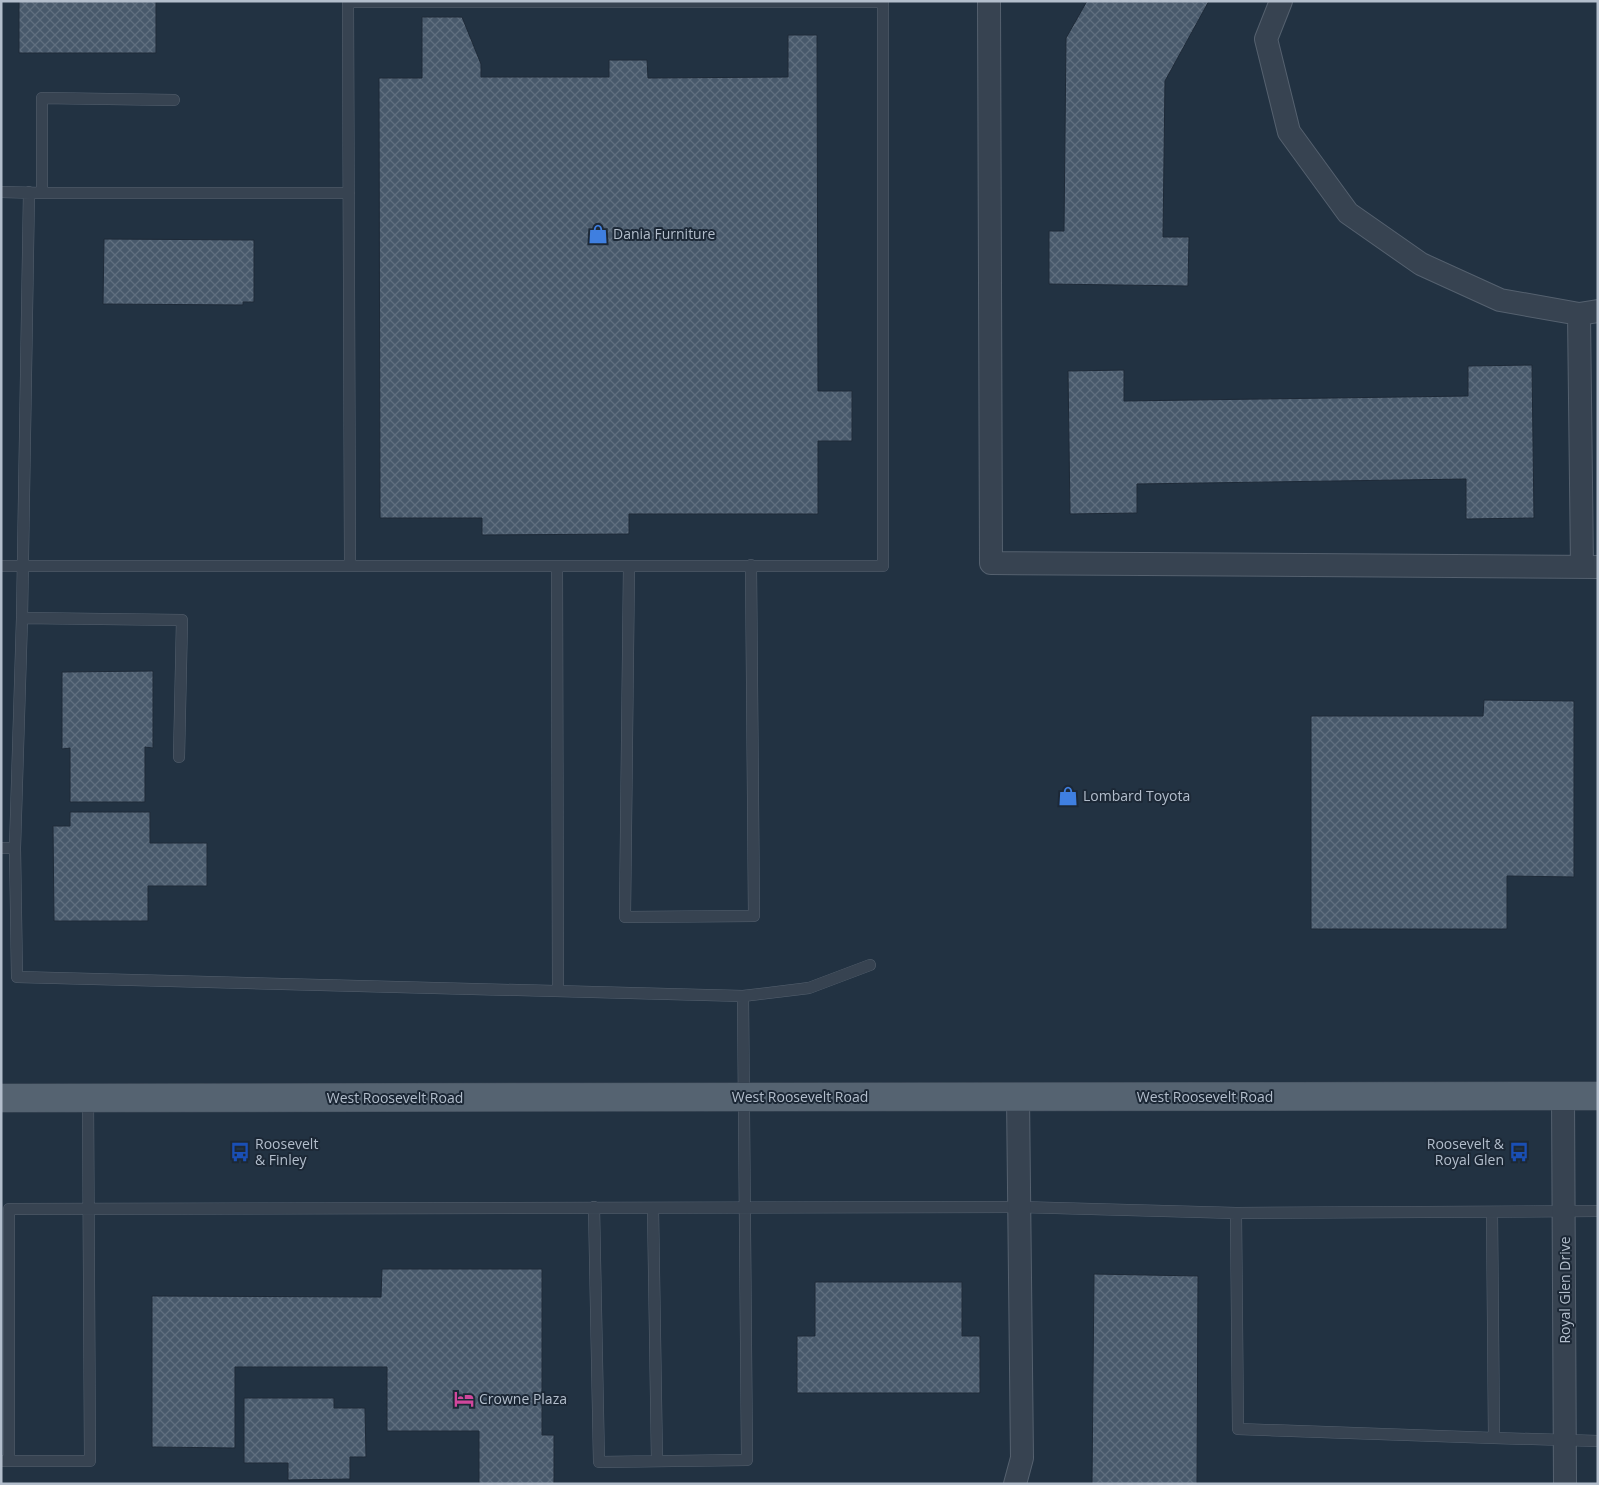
<svg xmlns="http://www.w3.org/2000/svg" width="1599" height="1485" viewBox="0 0 1599 1485" font-family="'Open Sans',sans-serif">
<style>
.building{fill:url(#building-cross-hatch);stroke:#1e2a38}
.lines{fill:none;stroke-linecap:round;stroke-linejoin:round}
.service-casing{stroke:#55616f;stroke-width:12}
.minor-casing{stroke:#55616f;stroke-width:24}
.primary-casing{stroke:#434f5d;stroke-width:29}
.service{stroke:#374351;stroke-width:11}
.minor{stroke:#374351;stroke-width:22}
.primary{stroke:#556371;stroke-width:28}
.labels{text-anchor:middle;stroke-width:4;stroke-linejoin:round;paint-order:stroke}
.poi-label{font-size:14px;fill:#b3becc;stroke:#1c2836;text-anchor:start}
.street-label{font-size:14px;fill:#b3becc;stroke:#1c2836}
</style>
<defs>
<pattern id="building-cross-hatch" width="8" height="8" patternUnits="userSpaceOnUse" patternTransform="scale(1.25)"><rect width="8" height="8" fill="#48596b"/><path d="M0 0l8 8M0 8l8-8" fill="none" stroke="#606f7f"/></pattern>
</defs>
<rect width="100%" height="100%" fill="#223242"/>
<path class="building" d="M19 1H156V53H19Z
M1087 1H1209L1165 81 1163 237H1189L1188 286 1049 284V231H1064L1066 38Z
M422 17H462L481 64V77H609V60H647L648 78 788 77V35H817L818 391H852V441H818V514H629V534L482 535V518H380L379 78H422Z
M104 239 254 240V302H243V305L103 304Z
M1532 365 1534 518 1466 519V479L1137 484V513L1070 514 1068 371 1124 370V401L1468 396V366Z
M153 671V748L145 747V802H70V748L62 749V672Z
M1484 700 1574 701V877L1507 876V929H1311V716H1483Z
M70 812H150V843H207V886H148V921H54L53 826H70Z
M382 1269H542V1435H554V1484H479V1431H387V1367H235V1448L152 1447V1296L381 1297Z
M1094 1274 1198 1276 1197 1484H1092Z
M815 1282H962V1336H980V1393H797V1336H815Z
M244 1398H334V1408H365L366 1457H350V1479L288 1480V1463H244Z"/>
<g class="lines">
<defs>
<path id="service" d="M1 192 42 193V98L174 100
M42 193H349
M1 566H883V2H348L350 565
M557 566 558 991
M629 566 625 917 754 916 751 565
M22 618 29 192
M1 848H15L17 977 743 996 747 1460 599 1462 594 1207
M15 848 22 618 182 620 179 757
M743 996 809 988 870 965
M653 1208 657 1461
M1492 1212 1494 1438
M1236 1213 1238 1429 1494 1438 1598 1441
M1 1461H9V1209L1019 1207 1236 1213 1598 1211
M9 1461H90L88 1098"/>
<path id="minor" d="M989 1 991 563 1598 567
M1281 1 1266 39 1289 132 1348 213 1421 264 1500 300 1579 314 1598 311
M1579 314 1582 567
M1563 1096 1565 1484
M1015 1484 1022 1458 1018 1097"/>
<path id="primary" d="M1 1098 1598 1096"/>
</defs>
<use href="#service" class="service-casing"/>
<use href="#minor" class="minor-casing"/>
<use href="#primary" class="primary-casing"/>
<use href="#service" class="service"/>
<use href="#minor" class="minor"/>
<use href="#primary" class="primary"/>
</g>
<defs>
<symbol id="shop-bare" viewBox="-9 -9 18 18"><path d="M-5-2.5h2.3a2.7 3.5 0 0 1 5.4 0H5L5.5 6h-11ZM-1.5-2.5h3a1.5 2.3 0 0 0-3 0Z" fill="#3f7fe0" stroke="#1c2836" stroke-width="2.5" paint-order="stroke"/></symbol>
<symbol id="bus-bare" viewBox="-9 -9 18 18"><path d="M-5-6H5V4H4V6H2V4H-2V6H-4V4H-5ZM-3.5-4V0h7V-4ZM-3.5 1.2v1.5H-2V1.2ZM2 1.2v1.5H3.5V1.2Z" fill="#1a4fb4" stroke="#1c2836" stroke-width="2.5" paint-order="stroke"/></symbol>
<symbol id="hotel-bare" viewBox="-9 -9 18 18"><path d="M-6-4.5h1.5V1H6V5H4.5V3h-9V5H-6ZM-4 0a1.8 1.8 0 1 1 3.6 0ZM.5 0V-2.5h3Q6-2.5 6 0Z" fill="#d1479c" stroke="#1c2836" stroke-width="2.5" paint-order="stroke"/></symbol>
</defs>
<g fill-rule="evenodd">
<use href="#shop-bare" x="584" y="220" width="28" height="28"/>
<use href="#shop-bare" x="1054" y="782" width="28" height="28"/>
<use href="#bus-bare" x="226" y="1138" width="28" height="28"/>
<use href="#bus-bare" x="1505" y="1138" width="28" height="28"/>
<use href="#hotel-bare" x="450" y="1385" width="28" height="28"/>
</g>
<g class="labels">
<g class="poi-label">
<text x="613" y="239">Dania Furniture</text>
<text x="1083" y="801">Lombard Toyota</text>
<text x="255" y="1149">Roosevelt<tspan x="255" dy="16">&amp; Finley</tspan></text>
<text x="1504" y="1149" text-anchor="end">Roosevelt &amp;<tspan x="1504" dy="16">Royal Glen</tspan></text>
<text x="479" y="1404">Crowne Plaza</text>
</g>
<g class="street-label">
<text x="800" y="1102">West Roosevelt Road</text>
<text x="1205" y="1102">West Roosevelt Road</text>
<text x="395" y="1103">West Roosevelt Road</text>
<text transform="translate(1565 1290) rotate(-90)" y="5">Royal Glen Drive</text>
</g>
</g>
<rect width="1599" height="1485" fill="none" stroke="#b3becc" stroke-width="5"/>
</svg>
